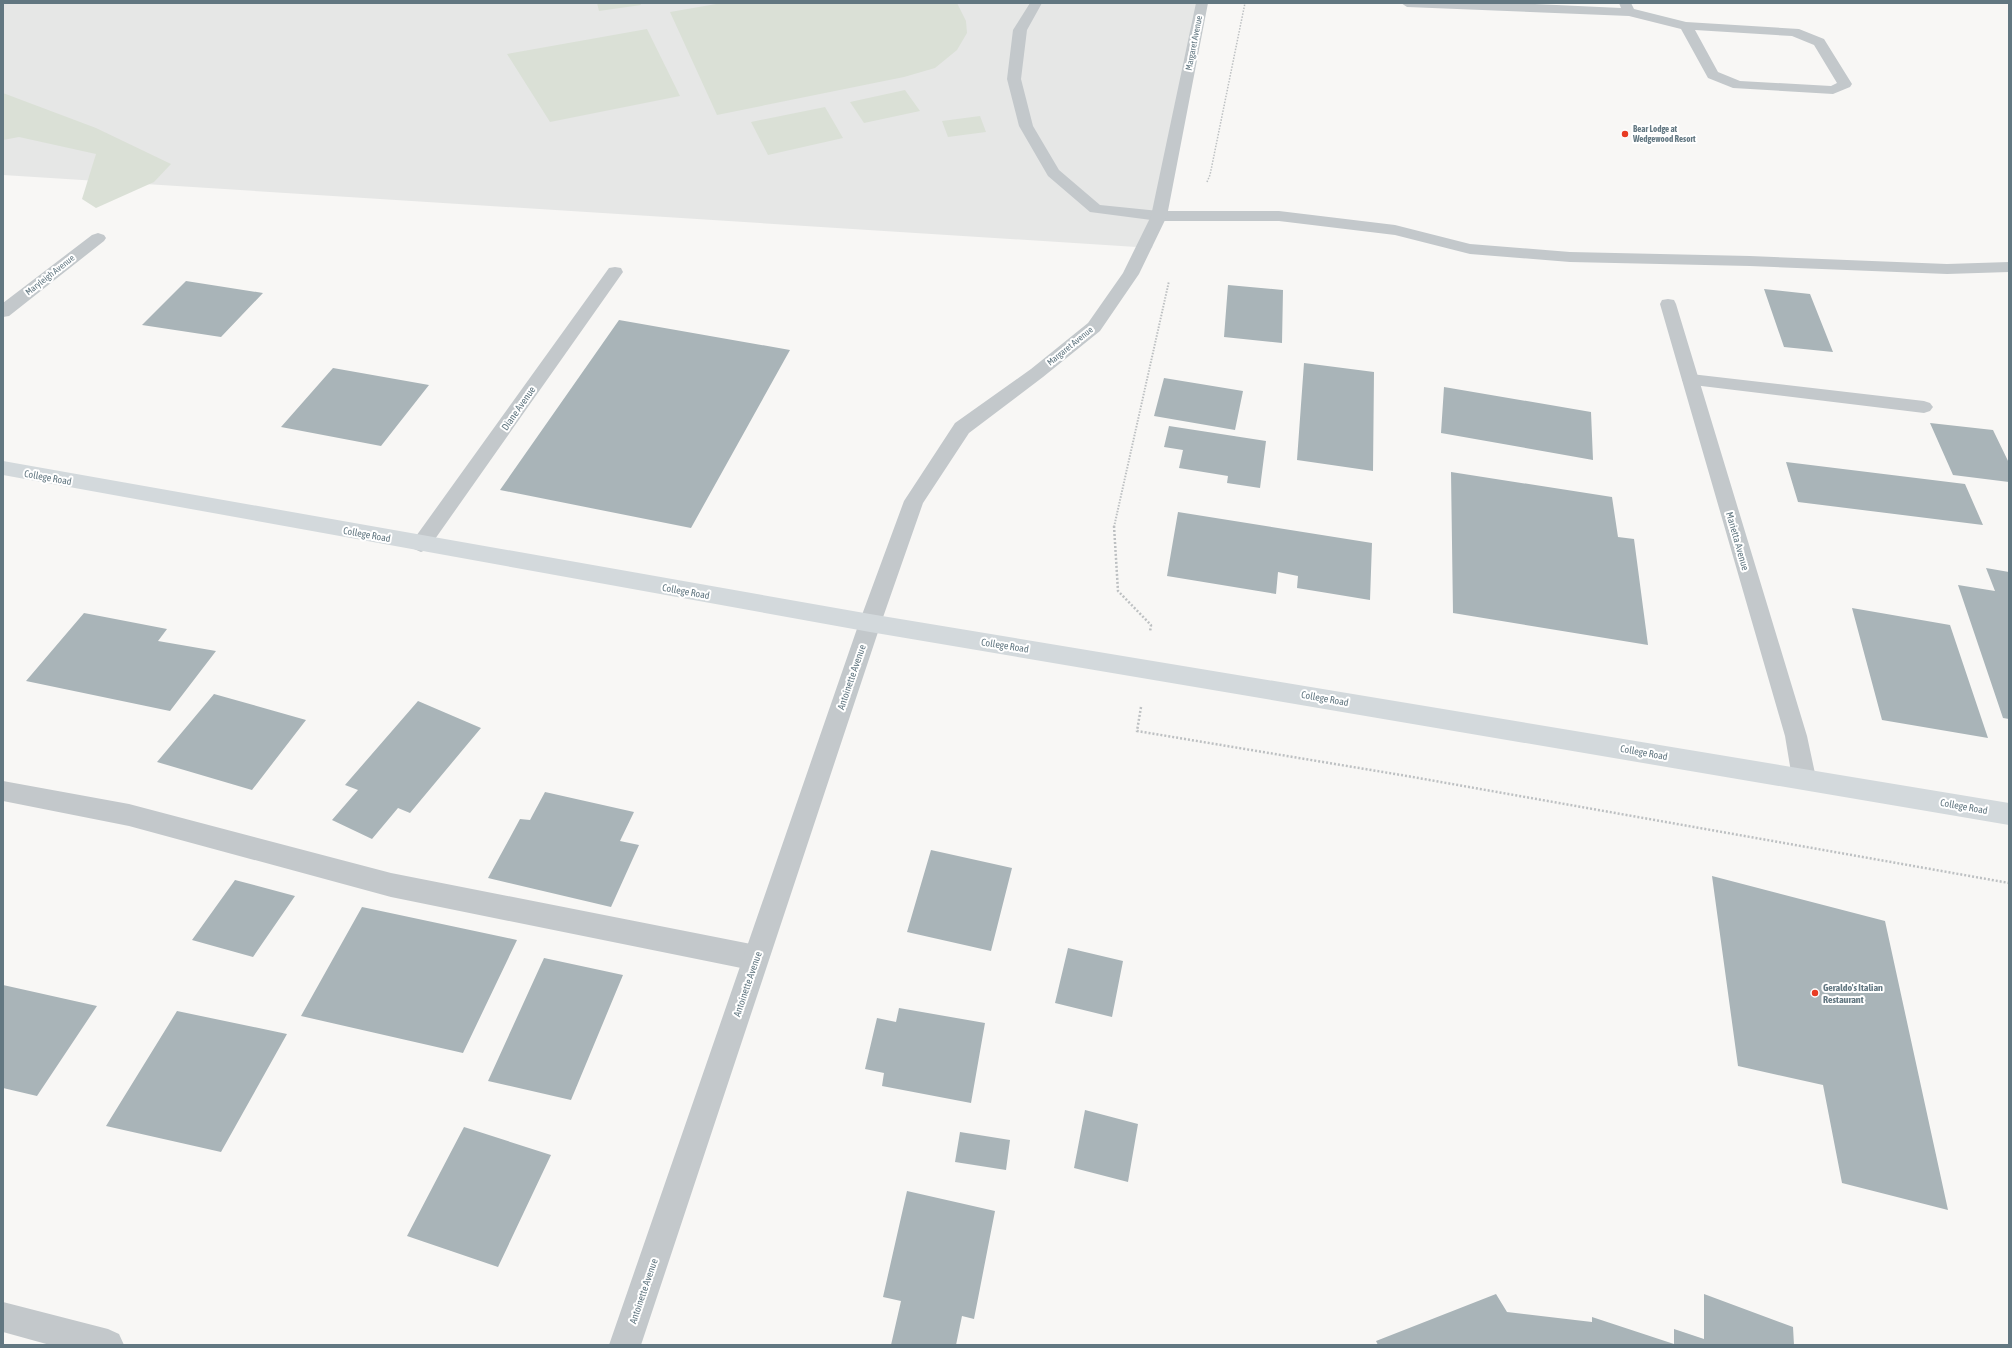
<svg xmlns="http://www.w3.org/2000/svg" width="2012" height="1348" viewBox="0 0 2012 1348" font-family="'Asap Condensed',sans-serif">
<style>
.built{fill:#e6e7e6}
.green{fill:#dae0d6}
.building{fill:#a9b4b8}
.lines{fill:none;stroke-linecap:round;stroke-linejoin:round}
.path-far2{stroke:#bdc0c2;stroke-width:1.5;stroke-dasharray:1.5 1.5;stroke-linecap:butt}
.path-far1{stroke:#bdc0c2;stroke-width:2;stroke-dasharray:1.5 1.5;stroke-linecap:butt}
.path{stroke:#bdc0c2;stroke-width:2.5;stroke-dasharray:2 2;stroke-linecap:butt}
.lane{fill:#c3c8cb;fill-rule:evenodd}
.street{fill:#c3c8cb;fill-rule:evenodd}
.primary{fill:#d3d9dc;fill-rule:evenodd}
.poi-dot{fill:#e83b24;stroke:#fff;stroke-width:1.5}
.labels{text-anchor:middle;stroke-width:4;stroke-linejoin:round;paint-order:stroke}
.far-street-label{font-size:9px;fill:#627781;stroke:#fff}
.far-poi-label{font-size:9px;font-weight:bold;fill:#627781;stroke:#fff;text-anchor:start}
.street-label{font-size:10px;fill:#627781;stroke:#fff}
.poi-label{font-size:10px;font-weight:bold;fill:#627781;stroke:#fff;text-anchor:start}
</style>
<rect width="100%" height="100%" fill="#f8f7f5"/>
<path class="built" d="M3 3H1202L1152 248 3 175Z"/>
<path class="green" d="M597 3H640L641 5 599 11Z
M722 3H957L966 21 967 33 957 50 935 68 904 77 717 115 670 12Z
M647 29 680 96 550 122 507 54Z
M905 90 920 111 864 123 850 102Z
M3 93 96 128 171 164 154 182 96 208 82 199 96 154 19 137 3 140Z
M825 107 843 138 768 155 751 122Z
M980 116 986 132 948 137 942 121Z"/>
<path class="building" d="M186 281 263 293 221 337 142 325Z
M1228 285 1283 290 1282 343 1224 337Z
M1764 289 1810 294 1833 352 1784 347Z
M619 320 790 350 691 528 500 490Z
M1304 363 1374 372 1373 471 1297 460Z
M333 368 429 385 381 446 281 427Z
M1164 378 1243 391 1235 430 1154 416Z
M1444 387 1591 412 1593 460 1441 433Z
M1930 423 1993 430 2009 463V482L1953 475Z
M1169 426 1266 441 1260 488 1227 483 1228 476 1179 468 1183 450 1164 447Z
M1786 462 1965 484 1983 525 1798 502Z
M1451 472 1612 497 1618 537 1634 539 1648 645 1453 613Z
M1178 512 1372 543 1370 600 1297 588 1298 576 1278 572 1276 594 1167 576Z
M1986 568 2009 572V719L2003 718 1958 585 1995 591Z
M1852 608 1950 625 1988 738 1882 720Z
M84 613 167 629 158 641 216 651 170 711 26 681Z
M214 694 306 720 252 790 157 762Z
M418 701 481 728 410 813 398 808 372 839 332 820 358 790 345 785Z
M545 792 634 812 620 841 639 845 611 907 488 878 520 819 530 820Z
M931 850 1012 868 991 951 907 932Z
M1712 876 1885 921 1948 1210 1842 1183 1823 1085 1738 1066Z
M235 880 295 896 253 957 192 940Z
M362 907 517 940 463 1053 301 1016Z
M1068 948 1123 961 1112 1017 1055 1003Z
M544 958 623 975 571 1100 488 1081Z
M3 985 97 1006 37 1096 3 1088Z
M899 1008 985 1023 971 1103 882 1086 884 1073 865 1069 877 1018 896 1022Z
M177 1011 287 1034 221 1152 106 1126Z
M1085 1110 1138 1124 1128 1182 1074 1168Z
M464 1127 551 1155 498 1267 407 1236Z
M960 1132 1010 1140 1006 1170 955 1162Z
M907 1191 995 1211 974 1319 962 1316 956 1345H891L901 1301 883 1297Z
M1496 1294 1507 1312 1592 1322V1317L1674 1344V1329L1704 1339V1294L1793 1327 1794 1345H1378L1376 1341Z"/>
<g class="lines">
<path class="path-far2" d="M1207 182 1210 175 1245 3"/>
<path class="path-far1" d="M1114 527 1169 281"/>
<path class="path" d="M1114 526 1118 591 1151 625 1150 632
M1141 707 1137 731 1407 776 2009 883"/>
<path class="lane" d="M1030 3H1042L1027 30 1021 79 1033 126 1059 170 1100 205 1159 211H1279L1395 225 1470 244 1570 252 1750 256 1947 264 2009 262V272L1947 274 1750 266 1570 262 1470 254 1395 235 1279 221H1159L1090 212 1048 176 1019 126 1007 79 1013 30Z
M1401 3H1514L1621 8 1619 3H1631L1634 9 1686 22 1799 29 1824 39 1852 84 1850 87 1833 94 1733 88 1708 78 1681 29 1629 16 1407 7ZM1695 30 1792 36 1814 45 1837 83 1831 86 1740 81 1718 72Z
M1691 374 1924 401 1930 403 1933 407 1930 411 1924 413 1685 384 1682 380 1685 376Z
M3 781 129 804 391 873 756 945 765 949 769 958 765 967 756 971 391 897 129 826 3 801Z"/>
<path class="street" d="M1196 3H1208L1167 216 1139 274 1100 331 1043 377 969 433 923 503 881 623 641 1345H609L859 623 904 501 955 423 1031 369 1088 323 1123 273 1151 216Z
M98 233 104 235 106 238 104 241 9 316 3 317V303L92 235Z
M615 267 621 268 623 272 428 549 421 552 414 549 411 544 414 539 609 268Z
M1668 299 1674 300 1676 304 1807 736 1816 778 1812 785 1804 788 1796 785 1792 778 1785 736 1660 304 1662 300Z
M3 1302 108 1329 119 1334 124 1345H50L3 1332Z"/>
<path class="primary" d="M3 461 870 614 2009 803V825L870 632 3 475Z"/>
</g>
<g class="poi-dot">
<circle cx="1625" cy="134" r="4"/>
<circle cx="1815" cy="993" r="4"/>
</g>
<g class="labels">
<g class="far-street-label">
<text transform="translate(1194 43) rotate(-79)" y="3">Margaret Avenue</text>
<text transform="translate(50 275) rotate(-38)" y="3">Maryleigh Avenue</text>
<text transform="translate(1070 346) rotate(-39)" y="3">Margaret Avenue</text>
</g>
<g class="far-poi-label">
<text x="1633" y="132">Bear Lodge at<tspan x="1633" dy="10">Wedgewood Resort</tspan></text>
</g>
<g class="street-label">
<text transform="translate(518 408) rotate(-55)" y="4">Diane Avenue</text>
<text transform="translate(48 477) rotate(10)" y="4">College Road</text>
<text transform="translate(367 534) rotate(10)" y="4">College Road</text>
<text transform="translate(1738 541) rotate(74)" y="4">Marietta Avenue</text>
<text transform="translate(686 591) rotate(10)" y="4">College Road</text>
<text transform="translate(1005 645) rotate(9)" y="4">College Road</text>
<text transform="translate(851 677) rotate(-71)" y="4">Antoinette Avenue</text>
<text transform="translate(1325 698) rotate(10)" y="4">College Road</text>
<text transform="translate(1644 752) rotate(10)" y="4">College Road</text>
<text transform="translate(1964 806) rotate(10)" y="4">College Road</text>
<text transform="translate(747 984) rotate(-71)" y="4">Antoinette Avenue</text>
<text transform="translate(643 1291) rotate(-71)" y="4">Antoinette Avenue</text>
</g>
<g class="poi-label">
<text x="1823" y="991">Geraldo's Italian<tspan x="1823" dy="12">Restaurant</tspan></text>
</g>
</g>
<rect width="2012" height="1348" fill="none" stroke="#627781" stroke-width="8"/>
</svg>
